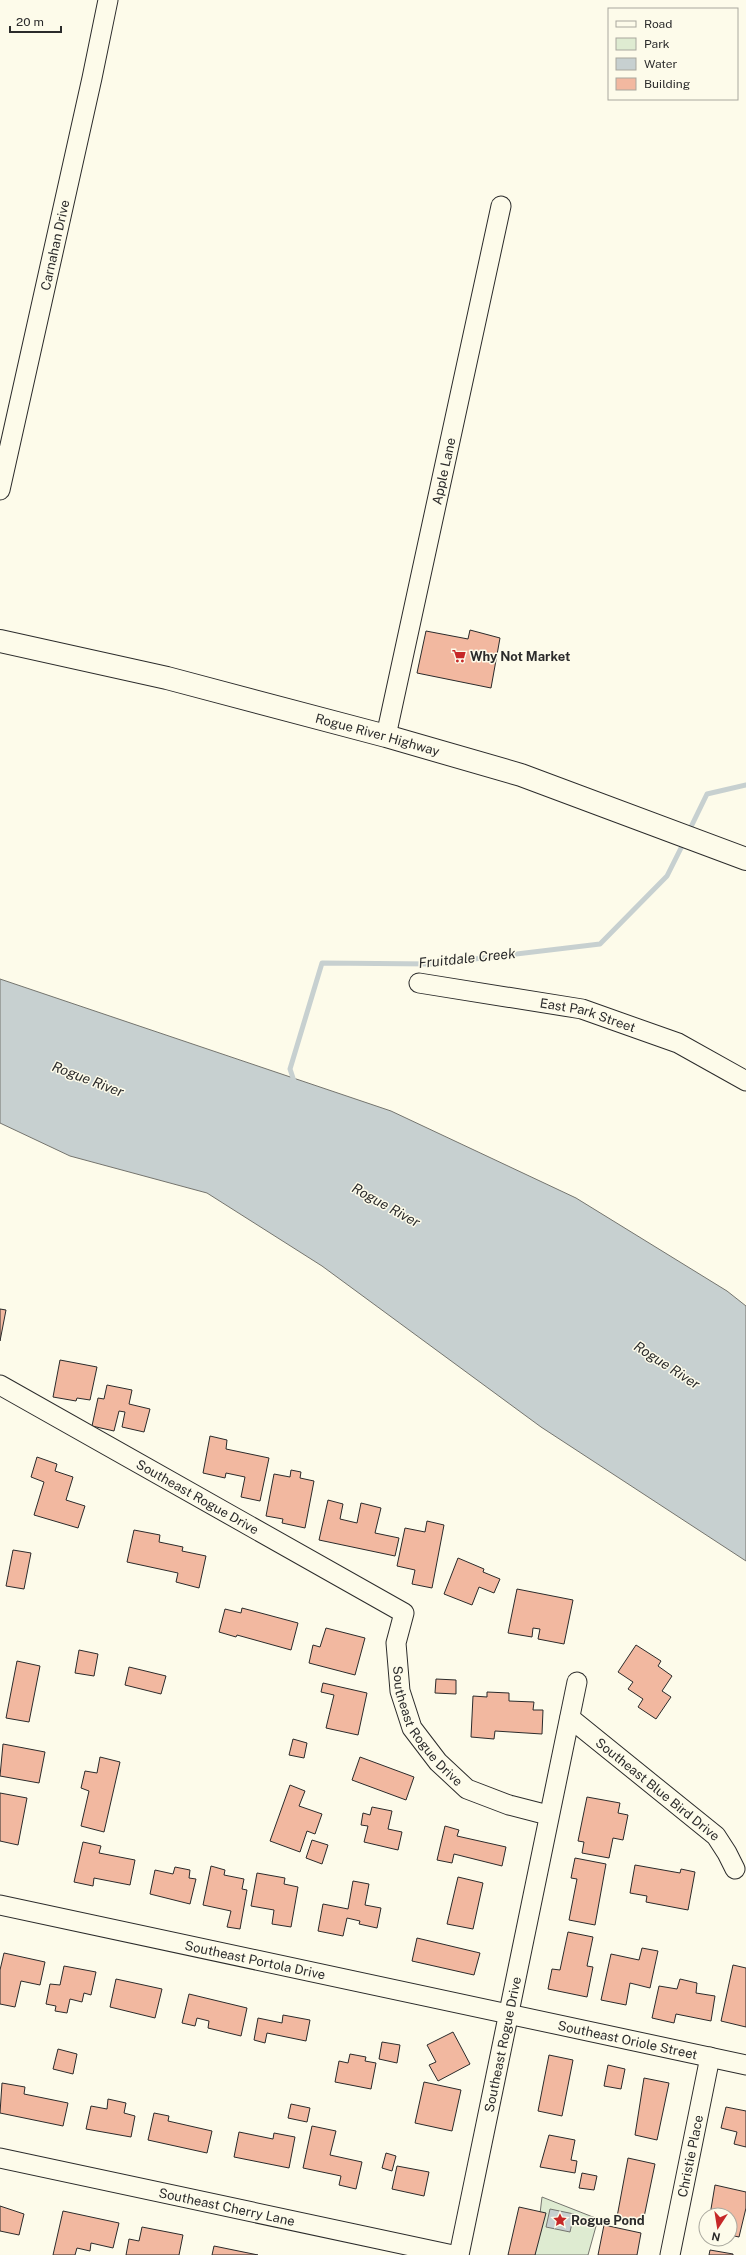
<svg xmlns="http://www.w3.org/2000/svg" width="746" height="2255" viewBox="0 0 746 2255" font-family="'Public Sans',sans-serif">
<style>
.green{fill:#deebd1;stroke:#74746e}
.water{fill:#c7d0d0;stroke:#74746e}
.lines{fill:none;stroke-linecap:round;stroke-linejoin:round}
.stream{stroke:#c7d0d0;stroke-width:5}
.building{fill:#f2b8a0;stroke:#2b2b2b}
.minor-casing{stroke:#2b2b2b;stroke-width:21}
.major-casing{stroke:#2b2b2b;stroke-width:24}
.minor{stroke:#fdfbea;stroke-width:19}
.major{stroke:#fdfbea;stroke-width:22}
.labels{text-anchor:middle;stroke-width:3;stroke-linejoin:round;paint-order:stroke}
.street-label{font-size:13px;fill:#2b2b2b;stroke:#fdfbea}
.poi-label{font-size:13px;font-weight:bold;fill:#2b2b2b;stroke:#fdfbea;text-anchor:start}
.water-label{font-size:14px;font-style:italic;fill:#2b2b2b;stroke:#fdfbea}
</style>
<rect width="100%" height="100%" fill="#fdfbea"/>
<path class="green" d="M542 2197 598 2219 588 2255H535Z"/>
<path class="water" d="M0 979 391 1111 576 1198 727 1291 746 1306V1561L541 1427 322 1266 207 1193 70 1156 0 1123Z
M550 2209 574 2214 570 2232 546 2227Z"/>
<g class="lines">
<path class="stream" d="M688 833 707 794 746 785
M295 1084 290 1069 322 963 432 964 600 944 667 876 684 842"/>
</g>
<path class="building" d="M470 630 500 638 491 688 417 673 426 631 468 639Z
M0 1309 6 1310 0 1341Z
M60 1360 97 1367 90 1400 77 1398 76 1401 53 1397Z
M107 1385 132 1390 129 1404 150 1409 144 1432 122 1427 125 1412 119 1411 114 1431 92 1426 98 1398 104 1399Z
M210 1436 227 1440 226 1449 269 1458 260 1501 241 1497 245 1477 226 1473 225 1478 203 1473Z
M37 1457 57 1464 55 1471 73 1477 66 1500 85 1506 78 1528 34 1515 44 1482 31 1477Z
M291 1470 301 1472 300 1478 314 1481 305 1528 282 1523 283 1519 266 1516 274 1474 290 1477Z
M328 1500 343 1504 340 1519 357 1523 361 1503 381 1508 375 1533 399 1538 395 1556 319 1540Z
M427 1521 444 1525 432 1588 412 1584 415 1570 397 1566 405 1528 425 1532Z
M134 1530 160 1535 159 1542 183 1547 182 1551 206 1556 199 1588 176 1582 178 1573 127 1562Z
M13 1550 31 1553 24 1589 6 1586Z
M458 1558 484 1569 483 1572 500 1579 494 1593 479 1587 472 1605 444 1594Z
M517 1589 573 1600 564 1644 538 1639 540 1629 533 1628 532 1637 508 1633Z
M242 1608 298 1623 291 1650 237 1635 236 1637 219 1632 225 1609 241 1613Z
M326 1628 365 1638 355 1675 309 1663 313 1645 320 1647Z
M636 1645 661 1661 658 1666 672 1676 662 1691 671 1697 656 1719 638 1707 643 1699 628 1689 633 1682 618 1672Z
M79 1650 98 1654 94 1676 75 1673Z
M17 1661 40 1666 29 1722 6 1718Z
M129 1667 166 1676 161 1694 125 1685Z
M436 1679 456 1680V1694L435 1693Z
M323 1683 367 1693 358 1735 326 1728 334 1695 321 1692Z
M487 1692 509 1693V1701L534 1702 533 1710H543L542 1734 495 1731 494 1739 471 1737 473 1696 487 1697Z
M293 1739 307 1743 304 1758 289 1755Z
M3 1744 45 1752 39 1783 0 1776Z
M100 1757 120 1762 104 1832 81 1826 89 1791 81 1788 85 1771 97 1773Z
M360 1757 414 1777 406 1800 352 1780Z
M290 1785 305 1791 299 1806 322 1814 315 1834 307 1831 300 1852 270 1841Z
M0 1793 27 1798 18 1845 0 1841Z
M587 1797 620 1803 618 1813 628 1815 623 1840 613 1838 609 1858 582 1853 584 1842 578 1841Z
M372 1807 392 1811 388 1829 402 1832 398 1850 364 1842 368 1826 361 1825 363 1813 370 1815Z
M445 1826 459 1830 457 1836 506 1847 502 1866 454 1854 452 1863 437 1860Z
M312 1840 328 1845 322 1864 306 1858Z
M83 1842 101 1846 99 1853 135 1860 130 1885 94 1878 93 1886 74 1882Z
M575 1858 606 1864 595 1925 569 1920 577 1879 571 1878Z
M635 1865 680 1873 681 1869 695 1872 688 1910 646 1902 647 1896 630 1893Z
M211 1866 225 1870 224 1875 244 1879 242 1889 247 1890 240 1929 227 1927 231 1911 203 1905Z
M175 1867 190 1870 189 1878 196 1879 190 1904 150 1894 155 1870 173 1874Z
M257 1873 285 1878 284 1884 298 1887 291 1927 272 1924 274 1910 251 1906Z
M458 1877 483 1883 473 1929 447 1924Z
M353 1881 369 1884 365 1905 381 1908 377 1928 359 1924 360 1921 347 1918 343 1936 318 1931 323 1904 348 1909Z
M568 1932 593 1937 587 1966 593 1967 587 1997 548 1989 552 1969 560 1970Z
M417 1938 480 1953 474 1975 412 1961Z
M642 1948 658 1951 650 1988 630 1983 626 2005 601 2000 611 1954 639 1960Z
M4 1953 45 1962 40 1985 21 1981 15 2007 0 2004V1970Z
M733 1965 746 1968V2027L721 2021Z
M64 1966 96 1972 91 1995 84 1993 82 2002 70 1999 67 2013 55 2011 56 2006 46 2004 50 1984 60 1985Z
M116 1979 162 1989 155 2018 110 2007Z
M680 1979 697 1983 696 1993 715 1996 711 2021 676 2014 674 2023 652 2018 659 1986 677 1989Z
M189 1994 247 2008 241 2036 208 2028 209 2021 197 2018 195 2026 182 2023Z
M283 2015 310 2020 306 2041 267 2033 265 2043 254 2040 258 2018 282 2023Z
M453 2032 470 2064 438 2081 429 2065 436 2062 427 2045Z
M382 2042 400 2045 397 2063 379 2059Z
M58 2049 77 2054 73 2074 53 2069Z
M350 2054 366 2057 365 2061 376 2063 371 2089 335 2082 339 2061 348 2063Z
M549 2055 573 2060 562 2116 538 2111Z
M608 2065 625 2069 621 2089 604 2086Z
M644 2078 669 2083 657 2140 635 2135Z
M424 2082 461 2090 452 2131 415 2123Z
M2 2083 25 2087 24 2094 68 2103 63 2126 0 2113Z
M108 2099 126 2103 124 2113 135 2116 131 2137 86 2129 91 2106 107 2109Z
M291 2104 310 2108 307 2122 288 2118Z
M726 2107 746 2111V2147L734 2144 737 2132 721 2128Z
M154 2113 169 2116 168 2121 212 2131 207 2153 148 2140Z
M312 2126 336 2131 330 2155 362 2162 356 2189 339 2185 341 2176 303 2168Z
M239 2132 273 2139 274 2133 295 2137 289 2168 234 2157Z
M549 2135 575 2140 571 2160 577 2161 575 2173 540 2167Z
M386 2153 396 2156 392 2171 382 2168Z
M628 2158 655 2164 643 2222 617 2217Z
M397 2166 429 2172 424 2196 392 2189Z
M582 2173 597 2176 594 2190 579 2188Z
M715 2185 746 2192V2208L739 2237 730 2235V2215H710Z
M0 2206 24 2214 19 2235 0 2231Z
M519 2207 546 2213 535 2255H508Z
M63 2211 119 2223 113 2248 91 2243 90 2251 77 2248 75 2255H53Z
M604 2225 641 2233 637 2255H598Z
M142 2227 183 2235 179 2255H126L129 2239 139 2241Z
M214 2246 258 2255H212Z
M710 2250 733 2254V2255H709Z"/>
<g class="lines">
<defs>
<g id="minor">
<path id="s1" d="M0 490 92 78 108 0"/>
<path id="s2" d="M386 736 501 206"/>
<path id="s3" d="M419 983 582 1009 678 1043 746 1081"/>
<path id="s4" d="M0 1385 404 1613 396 1643 400 1691 412 1728 438 1762 467 1789 509 1805 548 1815"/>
<path id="s5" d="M570 1718 716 1836 727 1853 735 1869"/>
<path id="s6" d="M0 1905 746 2065"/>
<path id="s7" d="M0 2158 453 2255"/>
<path id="s8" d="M459 2255 577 1682"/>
<path id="s9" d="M670 2255 710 2057"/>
</g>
<g id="major">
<path id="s10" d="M0 641 167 678 386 736 521 775 746 859"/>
</g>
</defs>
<use href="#minor" class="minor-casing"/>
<use href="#major" class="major-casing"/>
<use href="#minor" class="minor"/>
<use href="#major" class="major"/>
</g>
<defs>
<symbol id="supermarket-bare" viewBox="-9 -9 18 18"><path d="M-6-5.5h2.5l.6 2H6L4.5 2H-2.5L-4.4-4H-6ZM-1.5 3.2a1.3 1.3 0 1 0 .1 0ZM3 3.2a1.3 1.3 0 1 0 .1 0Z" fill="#c62828" stroke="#fdfbea" stroke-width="2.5" paint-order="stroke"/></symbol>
<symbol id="sight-bare" viewBox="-9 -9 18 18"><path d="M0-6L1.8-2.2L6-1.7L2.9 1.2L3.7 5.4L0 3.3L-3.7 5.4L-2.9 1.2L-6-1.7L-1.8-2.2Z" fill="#c62828" stroke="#fdfbea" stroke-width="2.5" paint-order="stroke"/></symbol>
</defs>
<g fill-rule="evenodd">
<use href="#supermarket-bare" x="449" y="646" width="20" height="20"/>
<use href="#sight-bare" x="550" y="2210" width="20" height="20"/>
</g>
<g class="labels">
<g class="street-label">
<text dy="5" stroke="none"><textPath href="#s1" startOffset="251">Carnahan Drive</textPath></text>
<text dy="5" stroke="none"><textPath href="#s2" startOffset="271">Apple Lane</textPath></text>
<text dy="5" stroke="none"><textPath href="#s10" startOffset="389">Rogue River Highway</textPath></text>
<text dy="5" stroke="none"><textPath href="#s3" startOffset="172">East Park Street</textPath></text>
<text dy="5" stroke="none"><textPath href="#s4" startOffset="227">Southeast Rogue Drive</textPath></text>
<text dy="5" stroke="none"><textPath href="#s4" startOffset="587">Southeast Rogue Drive</textPath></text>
<text dy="5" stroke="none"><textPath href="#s5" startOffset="113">Southeast Blue Bird Drive</textPath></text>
<text dy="5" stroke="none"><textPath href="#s6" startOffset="261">Southeast Portola Drive</textPath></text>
<text dy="5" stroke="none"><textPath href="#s6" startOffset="642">Southeast Oriole Street</textPath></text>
<text dy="5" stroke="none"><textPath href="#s8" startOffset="215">Southeast Rogue Drive</textPath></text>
<text dy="5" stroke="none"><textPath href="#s9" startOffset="101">Christie Place</textPath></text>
<text dy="5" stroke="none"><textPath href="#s7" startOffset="232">Southeast Cherry Lane</textPath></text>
</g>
<g class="poi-label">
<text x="470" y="661">Why Not Market</text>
<text x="571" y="2225">Rogue Pond</text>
</g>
<g class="water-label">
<text transform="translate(467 958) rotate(-6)" y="5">Fruitdale Creek</text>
<text transform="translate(88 1079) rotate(21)" y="5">Rogue River</text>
<text transform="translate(386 1205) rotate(29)" y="5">Rogue River</text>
<text transform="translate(667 1365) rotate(33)" y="5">Rogue River</text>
</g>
</g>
<rect x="608" y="8" width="130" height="92" fill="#fdfbea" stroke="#a9a89e"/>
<rect x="616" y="21" width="20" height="6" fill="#fdfbea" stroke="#a9a89e"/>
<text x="644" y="28" font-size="12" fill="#2b2b2b">Road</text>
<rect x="616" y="38" width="20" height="12" fill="#deebd1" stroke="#a9a89e"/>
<text x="644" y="48" font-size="12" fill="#2b2b2b">Park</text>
<rect x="616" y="58" width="20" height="12" fill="#c7d0d0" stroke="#a9a89e"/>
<text x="644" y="68" font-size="12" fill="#2b2b2b">Water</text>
<rect x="616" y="78" width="20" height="12" fill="#f2b8a0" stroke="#a9a89e"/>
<text x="644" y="88" font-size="12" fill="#2b2b2b">Building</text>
<g transform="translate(718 2227) rotate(192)"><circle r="19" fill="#fdfbea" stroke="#a9a89e"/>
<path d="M0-3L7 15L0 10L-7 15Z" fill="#c62828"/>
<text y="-6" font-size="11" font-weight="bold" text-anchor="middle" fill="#2b2b2b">N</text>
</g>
<path d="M10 26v6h51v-6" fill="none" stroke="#2b2b2b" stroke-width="2"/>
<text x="16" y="26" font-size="12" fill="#2b2b2b" stroke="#fdfbea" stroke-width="3" paint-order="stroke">20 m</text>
</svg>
